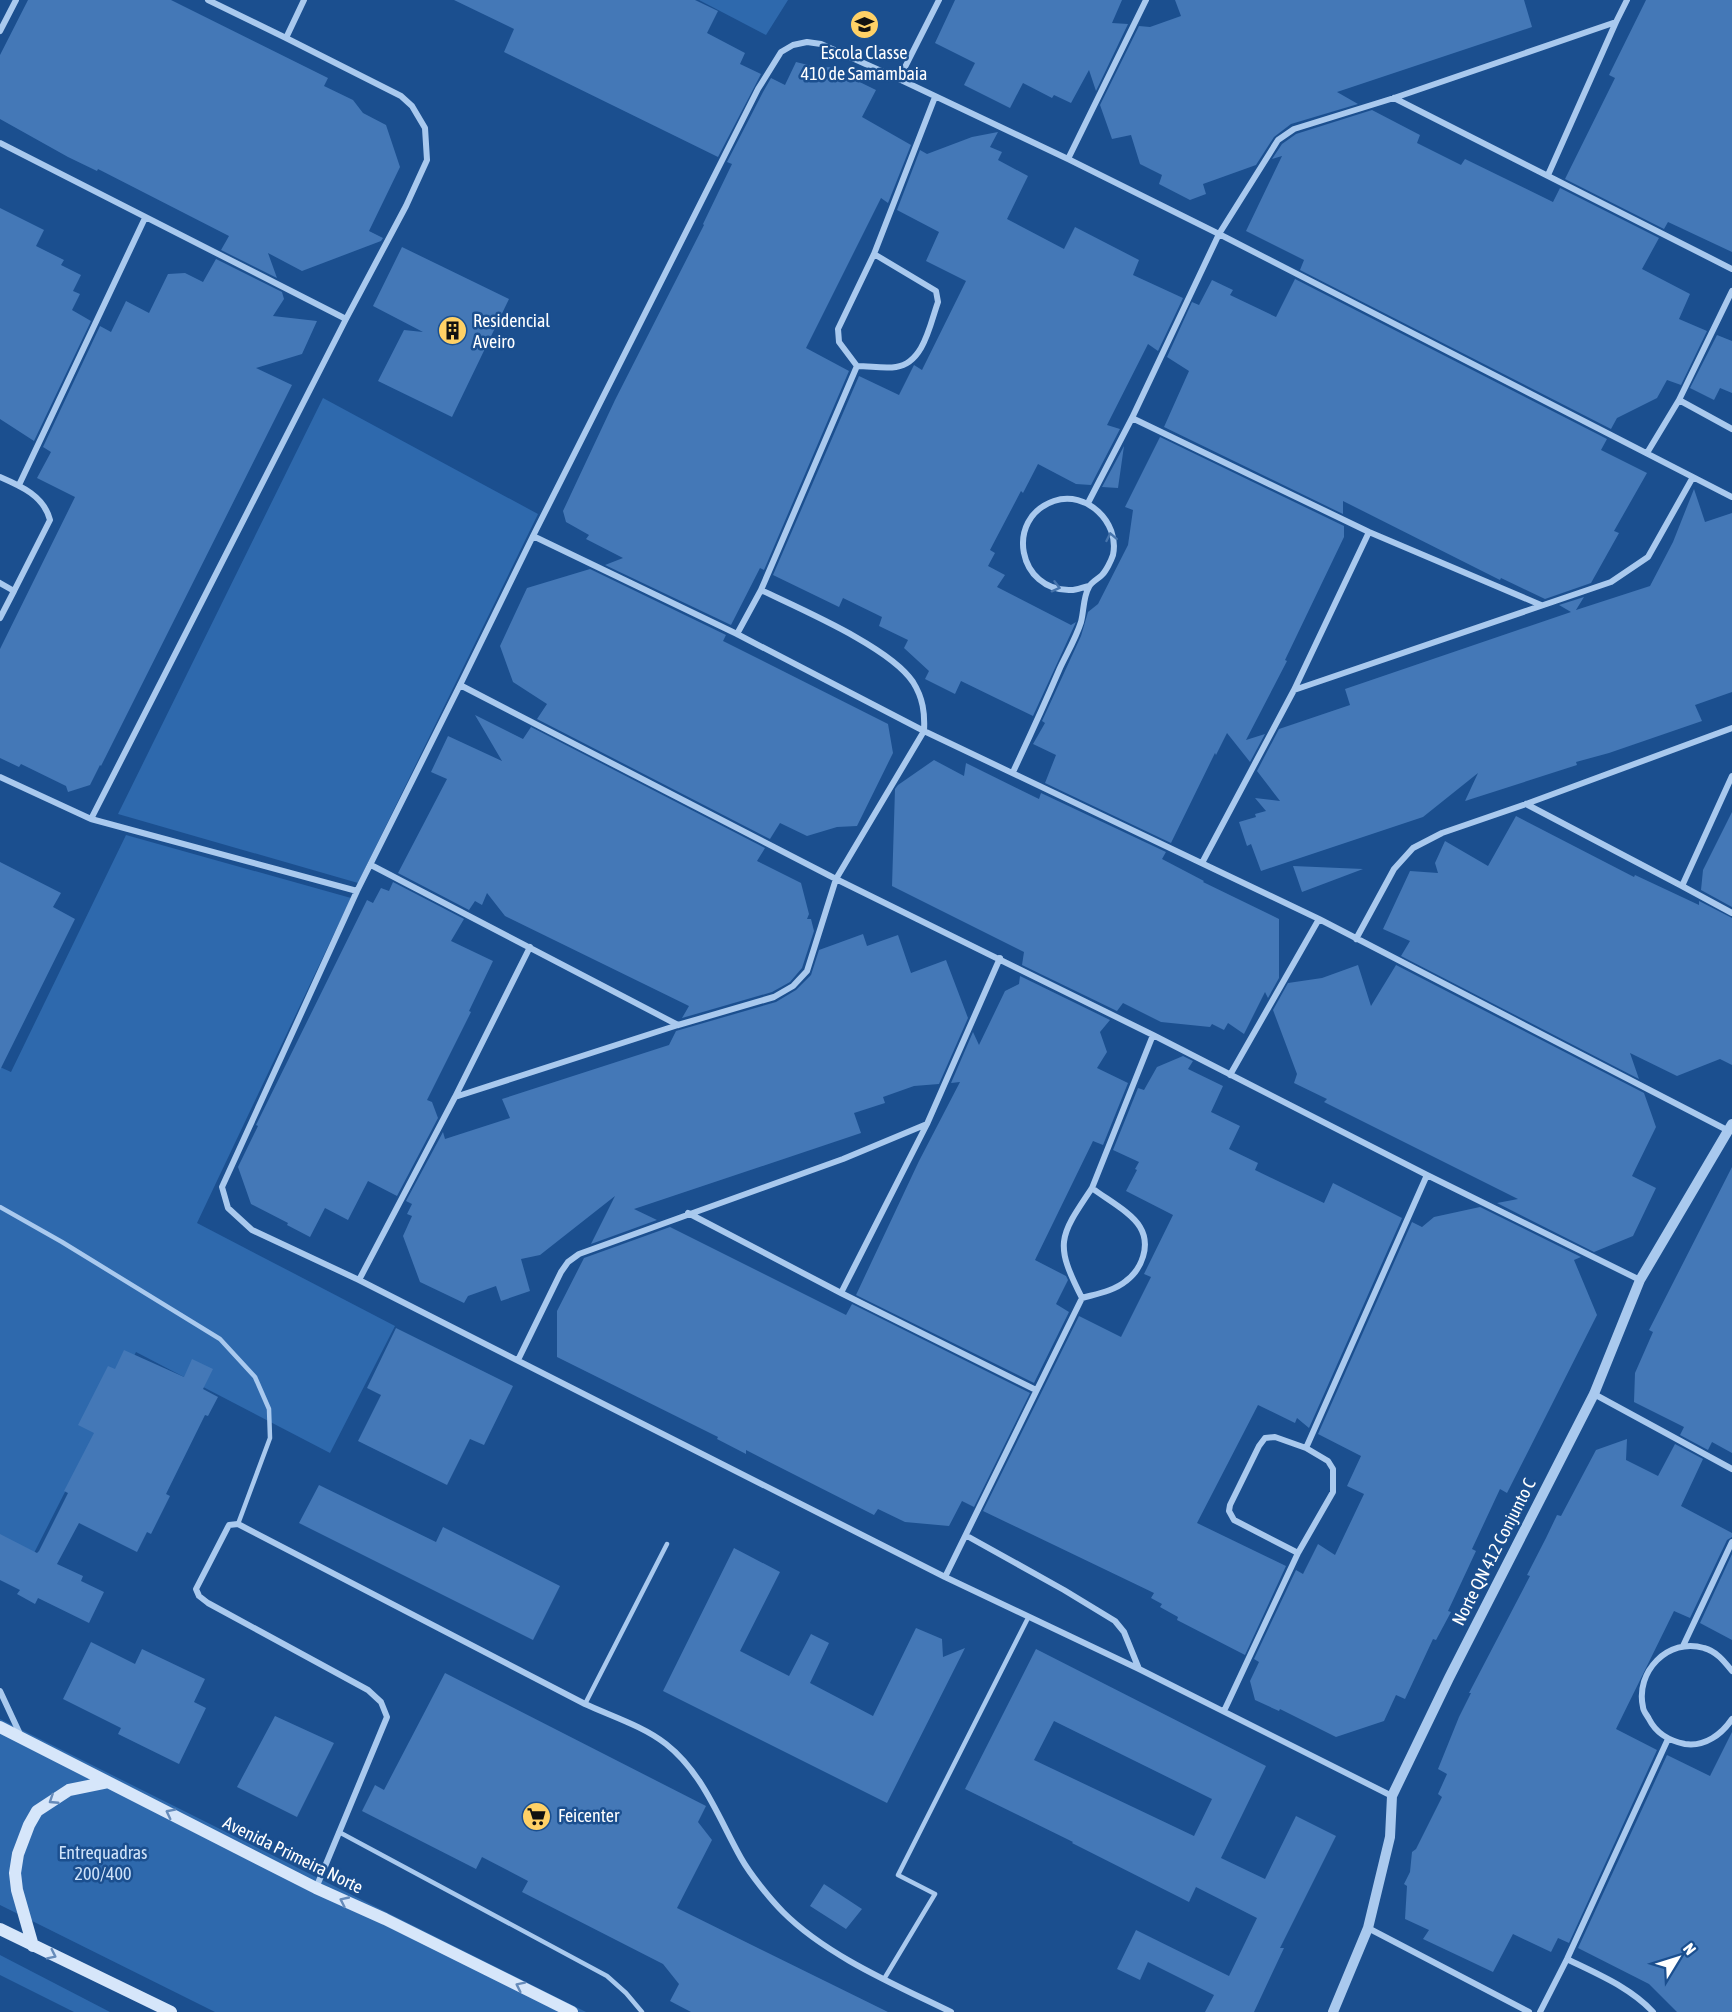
<svg xmlns="http://www.w3.org/2000/svg" width="1732" height="2012" viewBox="0 0 1732 2012" font-family="'Asap Condensed',sans-serif">
<style>
.green{fill:#2e69ad}
.building{fill:#4478b7;fill-rule:evenodd}
.lines{fill:none;stroke-linecap:round;stroke-linejoin:round}
.service{stroke:#a9c9ee;stroke-width:4.5}
.minor{stroke:#a9c9ee;stroke-width:6}
.tertiary{stroke:#a9c9ee;stroke-width:10}
.secondary{stroke:#d6e6fa;stroke-width:12}
.oneway{stroke:#4674ac}
.oneway2{stroke:#668bba}
.labels{text-anchor:middle;stroke-width:5;stroke-linejoin:round;paint-order:stroke}
.poi-label{font-size:18px;fill:#fff;stroke:#1b4f8f;text-anchor:start}
.street-label{font-size:18px;fill:#fff;stroke:#1b4f8f}
.park-label{font-size:18px;fill:#cfe3fa;stroke:#1b4f8f}
</style>
<rect width="100%" height="100%" fill="#1b4f8f"/>
<path class="green" d="M699 0H788L766 35Z
M323 398 538 514 358 883 118 814Z
M126 835 351 898 197 1223 395 1326 330 1453 136 1352 33 1555 0 1538V1067L11 1072Z
M0 1719 586 2012H215L0 1905Z
M0 1955 110 2012H74L0 1975Z"/>
<path class="building" d="M28 0H171L328 78 324 86 353 100 363 113 386 125 400 167 369 231 383 238 381 241 302 271 268 253 277 278 221 250 229 236 98 169 97 171 68 157 0 119V55Z
M454 0H695L718 11 707 33 745 53 740 64 761 74 718 157 504 52 514 29Z
M955 0H1122L1112 23 1128 24 1096 91 1089 70 1071 103 1054 95 1052 98 1023 83 1010 108 964 85 975 63 935 43Z
M1175 0H1524L1532 27 1337 92 1358 104 1291 124 1274 137 1256 165 1203 184 1206 194 1190 200 1159 184 1162 175 1140 164 1131 135 1112 139 1100 105 1139 26 1150 27 1181 16Z
M1646 0H1732V252L1668 222 1664 229 1565 179 1615 78 1609 75Z
M796 62 820 68 829 67 876 90 862 117 911 145 888 203 881 198 806 348 849 371 764 570 760 568 731 625 605 565 623 558 586 539 589 535 566 522 563 511 615 400 704 225 703 224 732 164 727 162 763 92 771 78 785 85Z
M1372 110 1420 135 1417 143 1461 165 1465 159 1553 202 1560 188 1659 238 1642 269 1690 294 1679 319 1707 331 1681 385 1667 380 1657 398 1617 418 1611 429 1300 270 1304 260 1246 231 1282 156 1272 159 1282 144 1296 134Z
M998 132 990 147 1002 152 998 160 1028 176 1007 219 1064 249 1075 227 1139 260 1133 275 1183 298 1158 351 1148 344 1107 425 1120 429 1091 485 1076 484 1038 464 1023 493 1021 491 990 550 995 553 988 566 1005 575 997 587 1071 625 1076 622 1033 716 961 681 955 694 925 679 929 671 904 648 908 640 879 626 882 617 843 598 839 607 773 575 859 376 899 395 914 365 922 370 966 281 926 261 939 232 897 210 920 150 927 154 972 137Z
M0 208 44 230 36 246 64 260 61 265 81 275 73 291 80 294 72 310 91 321 34 441 0 419Z
M402 247 509 299 452 417 378 381 404 330 423 332 373 306Z
M216 259 282 292 284 299 273 316 317 321 302 354 256 368 292 385 101 766 100 765 90 785 68 792 66 786 21 764 19 767 0 758V649L75 497 37 478 51 452 43 447 100 326 111 332 126 301 149 313 168 274 185 273 203 282Z
M1295 279 1607 439 1601 450 1647 473 1614 531 1619 533 1591 583 1545 599 1501 578 1500 580 1343 501V514L1164 427 1189 371 1167 357 1192 302 1199 305 1212 280 1233 290 1230 295 1276 317Z
M1717 335 1732 341V393L1720 388 1714 400 1690 388Z
M1160 437 1344 526V537L1285 660 1287 661 1246 740 1265 734 1250 762 1227 733 1216 755 1215 753 1171 843 1045 783 1056 755 1033 744 1045 723 1042 721 1081 636 1088 612 1098 604 1128 545 1133 510 1125 507Z
M1124 446 1118 488 1102 487Z
M1694 489 1705 522 1732 513V692L1695 705 1702 721 1609 753 1576 762 1577 765 1465 801 1478 773 1423 817 1261 871 1251 844 1247 846 1239 822 1256 817 1255 814 1266 811 1255 798 1280 801 1257 771 1279 729 1350 705 1345 689 1571 612 1559 605 1584 597 1576 610 1650 586 1673 542Z
M590 569 726 635 723 641 888 724 893 753 857 826 837 827 807 836 780 823 770 839 537 719 547 704 513 682 500 646 527 588Z
M475 715 523 739 531 727 765 848 757 861 801 883 809 914 807 919H811L814 931 802 968 790 982 772 992 682 1018 689 1006 505 916 487 893 482 905 475 901 469 910 398 873 447 779 431 772 448 736 502 761Z
M934 760 964 776 966 763 1039 799 1041 793 1166 852 1162 859 1204 881 1203 882 1279 919V978L1268 998 1265 992 1244 1034 1228 1023 1224 1030 1212 1024 1210 1027 1161 1022 1123 1003 1117 1011 1022 965 1024 952 892 886 895 789 898 785Z
M1732 812V907L1701 890 1703 870Z
M1516 816 1634 877 1635 875 1699 905V901L1732 918V1065L1720 1059 1677 1076 1630 1053 1639 1079 1401 956 1410 941 1383 929 1410 871 1438 873 1435 863 1445 841 1488 866Z
M0 862 61 893 53 907 75 919 0 1070Z
M1293 866 1363 869 1302 892Z
M393 882 464 919 451 941 493 961 469 1011 471 1012 427 1100 432 1102 438 1118 397 1196 368 1181 348 1220 325 1208 310 1237 287 1225 288 1223 251 1204 238 1167 258 1126 256 1125 260 1117 367 900 373 903 381 888 389 891Z
M863 934 867 946 898 935 911 973 946 960 968 1018 939 1084 914 1086 883 1097 885 1103 854 1113 861 1133 634 1209 657 1220 591 1244 615 1196 540 1255 521 1259 530 1291 501 1301 496 1286 468 1296 464 1303 420 1282 403 1236 412 1216 407 1214 412 1204 406 1201 443 1132 445 1139 510 1118 502 1099 669 1045 676 1031 776 1002 796 990 811 975 819 950Z
M1358 965 1371 1006 1396 965 1644 1093 1656 1127 1632 1176 1656 1188 1633 1236 1594 1252 1497 1203 1518 1199 1324 1102 1327 1099 1294 1083 1297 1074 1273 1010 1288 983 1322 978Z
M1020 976 1110 1020 1100 1032 1107 1052 1097 1068 1128 1083 1103 1145 1093 1141 1035 1260 1066 1276 1068 1280 1056 1304 1069 1312 1034 1383 856 1295 919 1161 960 1082 951 1083 973 1032 979 1045 1005 991 1019 984Z
M1183 1056 1193 1061 1188 1069 1223 1086 1211 1112 1240 1126 1229 1149 1258 1163 1255 1170 1324 1203 1333 1183 1402 1218 1309 1428 1297 1418 1295 1423 1258 1405 1197 1523 1286 1566 1245 1655 1177 1620 1178 1617 1160 1607 1162 1604 1151 1598 1154 1593 983 1511 1079 1316 1121 1337 1151 1277 1144 1274 1173 1215 1126 1191 1137 1170 1135 1169 1139 1162 1113 1150 1138 1088 1144 1090 1157 1067Z
M1732 1167V1453L1712 1442 1708 1450 1680 1435 1684 1427 1634 1402 1635 1373 1653 1332 1649 1330Z
M1480 1207 1581 1257 1574 1260 1597 1315 1507 1493 1500 1489 1472 1549 1476 1551 1448 1611 1451 1612 1436 1640 1433 1639 1405 1699 1396 1695 1384 1721 1336 1737 1280 1709 1279 1711 1255 1700 1250 1681 1259 1662 1254 1659 1296 1570 1303 1574 1318 1544 1335 1555 1364 1494 1347 1486 1361 1456 1318 1434 1412 1222 1422 1227 1434 1217Z
M670 1227 846 1315 852 1304 1030 1393 974 1507 962 1501 949 1526 905 1522 878 1509 874 1515 746 1450V1454L717 1439 718 1437 557 1357V1311L584 1258Z
M396 1328 513 1386 484 1445 470 1439 447 1485 358 1441 381 1395 367 1388Z
M124 1350 184 1377 192 1359 213 1369 203 1389 218 1397 208 1416 205 1415 166 1494 170 1496 151 1534 147 1532 137 1552 79 1523 57 1564 83 1576 81 1581 104 1592 89 1623 38 1598 35 1604 17 1594 20 1590 0 1580V1534L37 1553 39 1551 68 1493 64 1491 94 1433 78 1425 108 1366 115 1369Z
M1627 1439 1626 1460 1658 1476 1675 1444 1703 1459 1681 1506 1732 1533V1537L1727 1540 1690 1618 1674 1611 1616 1729 1657 1750 1569 1943 1558 1938 1551 1952 1513 1934 1493 1972 1423 1939 1429 1930 1405 1919 1407 1886 1404 1884 1410 1872 1412 1852 1416 1849 1442 1797 1438 1794 1447 1774 1438 1769 1459 1717 1471 1693H1469L1530 1576 1527 1575 1546 1538 1557 1515 1561 1516 1596 1450Z
M319 1485 436 1542 443 1527 560 1586 533 1640 299 1523Z
M734 1548 780 1572 740 1651 789 1676 811 1634 829 1643 810 1683 873 1716 916 1628 942 1639 943 1657 965 1648 887 1803 663 1691Z
M1732 1554V1640L1700 1623Z
M91 1642 135 1664 142 1649 205 1679 194 1702 206 1708 179 1764 118 1734 121 1728 63 1699Z
M1036 1649 1266 1766 1221 1858 1265 1879 1296 1816 1336 1836 1280 1948H1284L1254 2012H1205L1214 1995 1148 1962 1140 1980 1117 1969 1136 1930 1229 1976 1257 1918 1196 1887 1189 1902 1072 1843 1073 1842 965 1789ZM1054 1721 1212 1799 1194 1836 1034 1760Z
M445 1673 706 1806 698 1822 712 1840 677 1908 888 2012H691L670 2001 679 1984 663 1964 522 1892 528 1881 482 1857 476 1869 362 1811 375 1785 384 1790Z
M275 1716 334 1743 297 1817 237 1787Z
M1732 1732V2012H1677L1649 1984 1578 1948 1667 1755 1710 1776Z
M824 1884 862 1909 846 1929 810 1906Z"/>
<g class="lines">
<path class="service" d="M0 1207 62 1242 220 1339 255 1377 269 1409 270 1438 238 1524
M585 1704 667 1544
M339 1832 607 1976 626 1993 642 2012
M884 1979 935 1894 898 1875 1028 1618"/>
<path class="minor" d="M208 0 286 38
M939 0 899 79 821 44 807 42 793 45 781 52 758 89 533 536 460 685 357 891 222 1187 228 1208 252 1230 359 1280 945 1577 1139 1669 1392 1796
M0 31 16 0
M899 79 1068 159 1219 234 1732 497
M1394 98 1732 269
M0 143 346 319
M1068 159 1146 0
M1548 175 1616 22
M874 254 936 291 938 302C930 324 924 363 896 367 884 369 870 366 857 366L839 342 838 329Z
M874 254 935 97
M1679 400 1732 429
M1132 418 1369 532 1541 605
M1647 453 1679 400 1732 291
M0 477C21 486 44 496 50 520L14 591 0 583
M19 485 145 218
M1088 503 1132 418 1219 234 1278 140 1294 129 1394 98 1616 22 1627 0
M533 536 737 634 924 731 1319 919 1727 1130
M0 618 14 591
M737 634 761 590 857 366
M460 685 836 879 1153 1035 1427 1175 1640 1280
M1294 690 1369 532
M1013 772C1029 738 1045 703 1060 668 1067 653 1076 638 1081 622 1084 611 1083 597 1089 587 1091 582 1098 579 1102 575 1106 571 1111 561 1113 555 1120 522 1086 490 1054 501 1004 518 1018 592 1071 590 1077 590 1083 587 1089 586
M1732 776 1682 886 1732 913
M0 777 91 819 346 319 406 206 427 160 425 128 412 106 401 96 286 38 304 0
M1526 804 1682 886
M91 819 357 891
M1202 863 1294 690 1611 582 1648 557 1693 477
M371 865 678 1025
M1356 939 1394 869 1413 848 1442 833 1526 804 1732 728
M1230 1075 1319 919
M455 1097 530 947
M1092 1188C1106 1199 1131 1212 1140 1227 1151 1245 1142 1269 1126 1281 1114 1291 1096 1294 1082 1298 1054 1243 1059 1237 1092 1188Z
M1092 1188 1153 1035
M688 1213 841 1293 1036 1390
M359 1280 455 1097 678 1025 774 997 793 986 807 971 836 879 924 731C925 713 923 698 913 682 890 647 800 609 761 590
M841 1293 927 1124
M518 1360 561 1272 568 1262 579 1254 843 1159 927 1124 1000 958
M1594 1394 1732 1469
M1275 1437 1306 1448 1328 1461 1333 1469V1492L1298 1553 1234 1520 1229 1511 1230 1505 1259 1446 1265 1438Z
M1306 1448 1427 1175
M967 1536 1064 1590 1115 1621 1124 1632 1139 1669
M945 1577 1082 1298
M1683 1646 1732 1542
M1732 1671C1724 1661 1716 1651 1704 1648 1668 1637 1635 1672 1643 1707 1643 1711 1647 1715 1649 1719 1656 1733 1670 1741 1685 1744 1705 1747 1722 1734 1732 1719
M0 1691 20 1734
M1224 1711 1298 1553
M316 1888 387 1717 381 1702 368 1690 208 1603 199 1596 196 1589 229 1525 238 1524 585 1704C611 1716 643 1726 666 1744 703 1773 719 1819 741 1858 750 1874 770 1899 783 1912 827 1956 896 1985 951 2012
M1368 1928 1529 2012
M1567 1959C1597 1974 1630 1987 1653 2012
M1540 2012 1567 1959 1668 1739"/>
<path class="tertiary" d="M1333 2012 1368 1928 1390 1837 1392 1796 1449 1678 1594 1394 1640 1280 1732 1124"/>
<path class="secondary" d="M0 1727 316 1888 385 1919 572 2012
M0 1929 171 2012
M33 1946 17 1890 15 1873 18 1854 29 1825 37 1811 69 1790 108 1782"/>
</g>
<defs><path id="oneway-chevron" d="M-2-3.5L2.5 0L-2 3.5" fill="none" stroke-width="1.6" stroke-linecap="round" stroke-linejoin="round" transform="scale(1.5)"/></defs>
<g class="oneway">
<use href="#oneway-chevron" transform="translate(1111 537) rotate(-101)"/>
<use href="#oneway-chevron" transform="translate(1056 587) rotate(15)"/>
</g>
<g class="oneway2">
<use href="#oneway-chevron" transform="translate(53 1800) rotate(147)"/>
<use href="#oneway-chevron" transform="translate(170 1813) rotate(-153)"/>
<use href="#oneway-chevron" transform="translate(344 1901) rotate(-155)"/>
<use href="#oneway-chevron" transform="translate(52 1955) rotate(26)"/>
<use href="#oneway-chevron" transform="translate(520 1986) rotate(-154)"/>
</g>
<defs>
<symbol id="school-disc" viewBox="-11 -11 22 22"><circle r="9.5" fill="#ffd166" stroke="#1b4f8f"/><path d="M0-5L7-2L0 1L-7-2ZM-4 1L0 2.5L4 1V4Q0 6-4 4Z" fill="#111"/></symbol>
<symbol id="building-disc" viewBox="-11 -11 22 22"><circle r="9.5" fill="#ffd166" stroke="#1b4f8f"/><path d="M-4-6H4V6H1V3H-1V6H-4ZM-2.5-4.3h1.7v1.8h-1.7ZM.8-4.3h1.7v1.8H.8ZM-2.5-1h1.7V.8h-1.7ZM.8-1h1.7V.8H.8Z" fill="#111"/></symbol>
<symbol id="supermarket-disc" viewBox="-11 -11 22 22"><circle r="9.5" fill="#ffd166" stroke="#1b4f8f"/><path d="M-6-5.5h2.5l.6 2H6L4.5 2H-2.5L-4.4-4H-6ZM-1.5 3.2a1.3 1.3 0 1 0 .1 0ZM3 3.2a1.3 1.3 0 1 0 .1 0Z" fill="#111"/></symbol>
</defs>
<g fill-rule="evenodd">
<use href="#school-disc" x="848" y="8" width="33" height="33"/>
<use href="#building-disc" x="436" y="314" width="33" height="33"/>
<use href="#supermarket-disc" x="520" y="1800" width="33" height="33"/>
</g>
<g class="labels">
<g class="poi-label">
<text x="864" y="59" text-anchor="middle">Escola Classe<tspan x="864" dy="21">410 de Samambaia</tspan></text>
<text x="473" y="327">Residencial<tspan x="473" dy="21">Aveiro</tspan></text>
<text x="558" y="1822">Feicenter</text>
</g>
<g class="street-label">
<text transform="translate(1494 1552) rotate(-63)" y="6">Norte QN 412 Conjunto C</text>
<text transform="translate(293 1855) rotate(26)" y="6">Avenida Primeira Norte</text>
</g>
<g class="park-label">
<text x="103" y="1859">Entrequadras<tspan x="103" dy="21">200/400</tspan></text>
</g>
</g>
<g transform="translate(1678 1958) rotate(52)" stroke="#1b4f8f" stroke-width="4.5" paint-order="stroke">
<path d="M0-4.5L10 22L0 15L-10 22Z" fill="#ffffff"/>
<text y="-9" font-size="16" font-weight="bold" text-anchor="middle" fill="#ffffff">N</text>
</g>
</svg>
